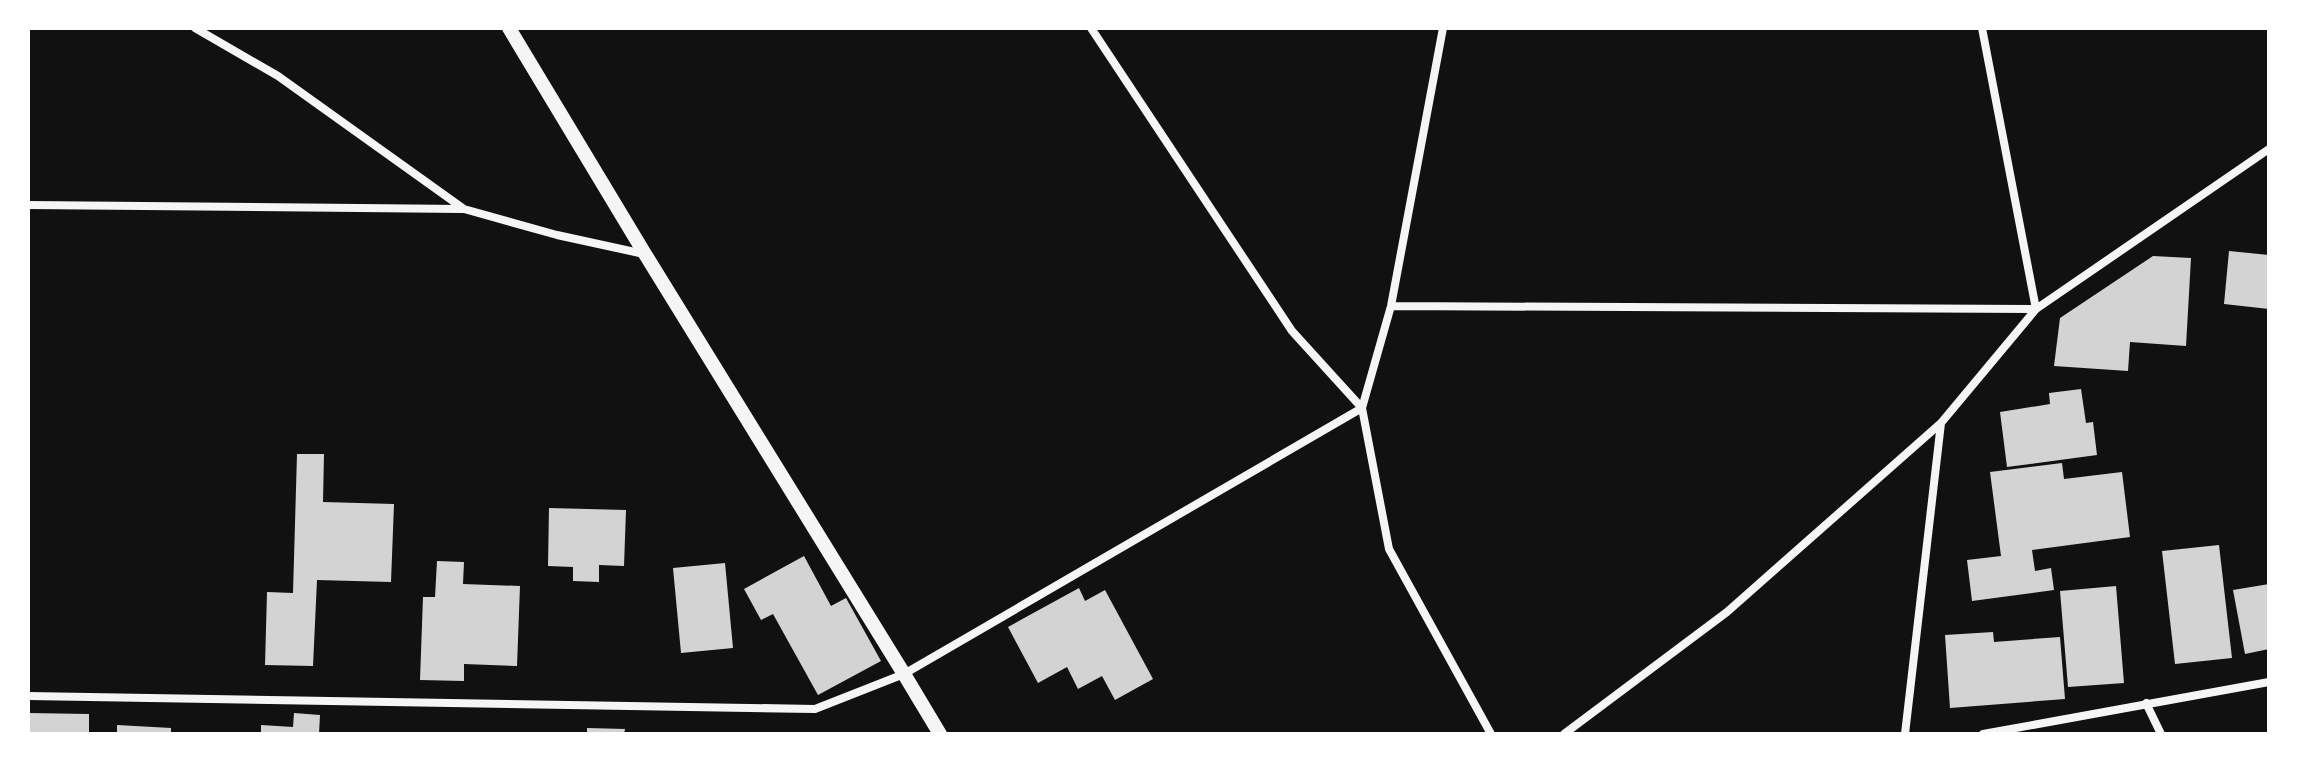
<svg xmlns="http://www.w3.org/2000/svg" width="2297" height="762" viewBox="0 0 2297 762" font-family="Ubuntu,sans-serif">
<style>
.building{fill:#d3d3d3}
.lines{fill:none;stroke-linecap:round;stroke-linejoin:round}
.minor{stroke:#f5f5f5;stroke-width:8}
.tertiary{stroke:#f5f5f5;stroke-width:14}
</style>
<rect width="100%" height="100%" fill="#111"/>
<path class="building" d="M2229 251 2269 255V309L2224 304Z
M2153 256 2191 258 2186 346 2130 342 2128 371 2054 366 2060 318Z
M2081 389 2086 423 2093 422 2097 455 2007 467 2000 412 2050 404 2049 393Z
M297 454H324L323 502 394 504 391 582 317 580 313 666 265 665 267 592 293 593Z
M2062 463 2064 479 2122 472 2130 537 2032 550 2035 571 2051 568 2054 590 1972 601 1967 560 2001 556 1990 472Z
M549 508 626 510 624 566 599 565V582L573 581V567L548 566Z
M2219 545 2232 658 2175 664 2162 551Z
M804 556 831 606 846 598 881 661 818 695 773 614 761 620 744 589Z
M437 561 464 562 463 584 520 586 517 666 464 664V681L420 680 423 597H435Z
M725 563 733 648 681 653 673 568Z
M2269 584V649L2245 654 2233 590Z
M2116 586 2124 683 2068 687 2060 591Z
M1079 588 1085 601 1105 590 1153 679 1115 700 1102 676 1078 689 1067 667 1038 683 1008 627Z
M1993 632 1994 642 2060 637 2065 699 1950 708 1945 635Z
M28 713 89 714V734H28Z
M294 713 320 715 319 734H261V725L293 727Z
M117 725 171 728V734H117Z
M587 728 625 729 624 734H587Z"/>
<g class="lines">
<path class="minor" d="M195 28 278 76 464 209 557 235 644 254
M1443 28 1391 306 1362 408 1389 549 1491 734
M1982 28 2036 309
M28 205 463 209
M1391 306 2036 309
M28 696 815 709 904 674 1362 408 1292 331 1091 28
M2146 703 2161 734
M1564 734 1727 612 1941 423 2036 309 2269 149
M1905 734 1941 423
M1983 734 2269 682"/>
<path class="tertiary" d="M509 28 645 254 904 674 940 734"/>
</g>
<rect width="2297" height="762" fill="none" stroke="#ffffff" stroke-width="60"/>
</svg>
